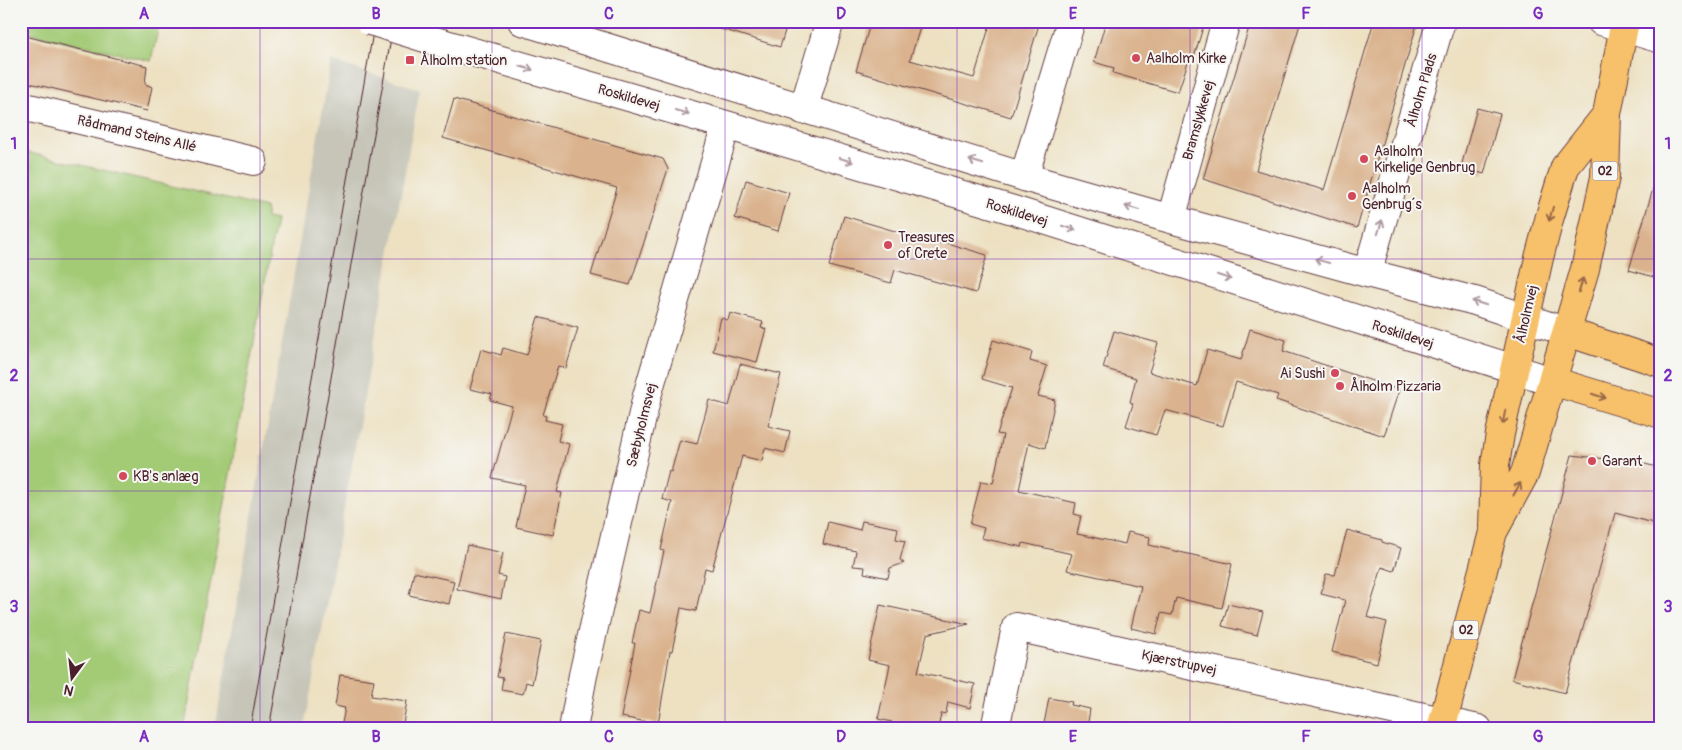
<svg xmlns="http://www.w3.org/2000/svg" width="1682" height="750" viewBox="0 0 1682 750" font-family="Pangolin,sans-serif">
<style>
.industrial{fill:#c6c5b8}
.green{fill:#a3cb76;stroke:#767550}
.building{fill:#dab38e}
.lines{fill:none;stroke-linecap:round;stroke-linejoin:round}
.minor-casing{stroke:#623c42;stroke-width:30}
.major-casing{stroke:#623c42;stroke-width:30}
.minor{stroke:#fff;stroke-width:28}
.major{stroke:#f7c06b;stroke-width:28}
.tram{stroke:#4a1f2b;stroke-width:1}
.minor-bridge-casing{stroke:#623c42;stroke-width:30;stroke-linecap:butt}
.minor-bridge{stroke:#fff;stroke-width:28}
.oneway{stroke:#ae9aa0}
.oneway2{stroke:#986748}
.grid{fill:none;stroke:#7b2cbf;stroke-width:1;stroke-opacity:0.55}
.poi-dot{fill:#d1495b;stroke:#f6f6f2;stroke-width:2}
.labels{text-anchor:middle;stroke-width:4;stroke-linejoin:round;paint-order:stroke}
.shield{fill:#f6f6f2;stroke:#7e6067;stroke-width:1}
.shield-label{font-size:12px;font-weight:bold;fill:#4a1f2b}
.poi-label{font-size:14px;fill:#4a1f2b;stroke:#f6f6f2;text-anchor:start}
.street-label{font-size:14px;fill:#4a1f2b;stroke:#f6f6f2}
.neatline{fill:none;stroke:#7b2cbf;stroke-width:2}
.grid-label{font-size:16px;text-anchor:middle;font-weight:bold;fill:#7b2cbf}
</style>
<rect width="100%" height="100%" fill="#f6f6f2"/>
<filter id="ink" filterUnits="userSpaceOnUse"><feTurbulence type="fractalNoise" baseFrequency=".02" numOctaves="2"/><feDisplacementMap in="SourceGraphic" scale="10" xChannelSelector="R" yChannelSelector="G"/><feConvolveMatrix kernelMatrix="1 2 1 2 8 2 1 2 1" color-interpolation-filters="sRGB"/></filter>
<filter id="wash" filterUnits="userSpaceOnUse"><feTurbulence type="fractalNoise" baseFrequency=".0096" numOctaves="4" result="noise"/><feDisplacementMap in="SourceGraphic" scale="20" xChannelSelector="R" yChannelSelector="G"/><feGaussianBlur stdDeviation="1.12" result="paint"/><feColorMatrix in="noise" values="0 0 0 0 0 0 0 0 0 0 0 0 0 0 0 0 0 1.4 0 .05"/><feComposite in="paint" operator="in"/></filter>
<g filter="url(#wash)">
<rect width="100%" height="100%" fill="#ede1c2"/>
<path class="industrial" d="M331 61 420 89 304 729H215Z"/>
<path class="green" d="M21 21H160L151 61 21 31Z
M21 151 266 208V218L276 220 184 729H21Z"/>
<g id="blocks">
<path class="building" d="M716 21H788L780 47 715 27Z
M871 21H922L910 60 974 78 991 21H1040L1011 117 856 71Z
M1106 21H1205L1193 60 1189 59 1178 92 1113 73 1114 68 1094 62Z
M1251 21H1301L1256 170 1324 190 1374 21H1418L1357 228 1203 179Z
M21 35 147 66 145 84 152 87 147 111 21 81Z
M454 99 663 159 668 169 630 285 591 275 617 188 443 138Z
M1477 108 1500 114 1484 174 1461 167Z
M746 180 789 193 778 231 735 218Z
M1655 182 1661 183V279L1629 270Z
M844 216 939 244 940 241 987 255 976 293 895 270 891 283 829 266Z
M730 313 763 322 761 328 766 329 757 362 713 351 721 318 728 320Z
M538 317 578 328 566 368 558 366 543 415 546 416 545 420 562 424 558 441 569 444 557 492 562 493 553 535 516 527 525 485 492 478 512 406 490 400 492 394 470 389 481 349 501 355 503 348 527 355Z
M1250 329 1286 340 1283 351 1399 390 1384 436 1276 400 1278 395 1236 382 1223 426 1165 410 1156 435 1126 426 1133 404 1130 402 1136 378 1103 368 1114 331 1158 343 1149 372 1197 386 1207 350 1241 360Z
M993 340 1032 352 1030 361 1047 366 1038 396 1055 400 1045 448 1029 443 1019 490 1076 503 1074 514 1081 516 1077 534 1125 544 1128 532 1150 537 1149 545 1232 564 1222 608 1176 598 1172 615 1161 613 1156 634 1131 628 1141 586 1067 570 1072 554 1023 543 1022 547 981 538 984 528 970 524 981 481 993 483 1003 435 997 434 1012 388 982 379Z
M740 364 781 374 768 426 790 431 785 453 765 448 762 461 742 456 712 570 705 568 696 611 681 608 672 651H670L658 724 621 717 635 643H632L639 610 650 613 664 551 661 550 672 502 662 499 669 471 671 472 680 440 697 444 709 400 729 406Z
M1572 455 1641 463 1661 468V525L1615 513 1565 693 1512 679Z
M862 521 898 528 896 539 905 541 900 560 904 563 890 568 888 578 864 573 865 567 853 566 856 551 823 544 828 522 860 530Z
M1347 530 1382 540V542L1401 548 1394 571 1382 567 1367 617 1387 622 1377 663 1332 652 1345 600 1321 594 1326 574 1335 575Z
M467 545 503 553 498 575 505 577 501 599 457 589Z
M414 572 454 581 449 604 409 595Z
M1228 604 1263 612 1257 635 1222 626Z
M880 605 969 624 927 634 918 672 975 684 970 708 948 702 946 713 941 714 938 729H891L892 722 878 719 890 665 868 660Z
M506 634 541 641 532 684 526 682 523 694 501 690 503 678 497 677Z
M340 675 374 680 371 696 407 701 402 729H377L342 723 345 708 335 706Z
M1049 698 1072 702 1071 705 1090 709 1087 729H1043Z"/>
</g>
</g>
<g filter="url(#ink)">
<use href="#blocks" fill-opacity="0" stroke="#623c42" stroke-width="1"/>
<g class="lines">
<defs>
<path id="minor" d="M522 21 1024 177 1171 219 1367 273 1475 301 1567 332
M1601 21 1661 39
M428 39 726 125 1013 210 1552 381
M21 106 253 161
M803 110 830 21
M1024 177 1071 21
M1171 219 1226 21
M1367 273 1441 21
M573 729 583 675 647 396 726 125
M995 729 1016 627 1478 729"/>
<path id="major" d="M1567 332 1661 363
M1552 381 1661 414
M1493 527 1495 465 1500 434 1539 258 1550 216 1565 167 1607 114
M1441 729 1493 532 1525 473 1585 269 1605 177 1607 114 1625 21"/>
</defs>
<use href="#minor" class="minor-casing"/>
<use href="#major" class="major-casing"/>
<use href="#minor" class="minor"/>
<use href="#major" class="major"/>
<path class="tram" d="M250 729 375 21
M269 729 394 21"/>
<defs>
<path id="minor-bridge" d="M370 21 428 39"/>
</defs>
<use href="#minor-bridge" class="minor-bridge-casing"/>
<use href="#minor-bridge" class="minor-bridge"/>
</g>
<defs><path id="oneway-shaft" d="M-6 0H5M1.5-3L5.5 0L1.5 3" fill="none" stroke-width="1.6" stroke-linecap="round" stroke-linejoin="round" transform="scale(1.25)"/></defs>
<g class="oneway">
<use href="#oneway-shaft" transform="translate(526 68) rotate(16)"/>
<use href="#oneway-shaft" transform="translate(682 112) rotate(16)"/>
<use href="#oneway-shaft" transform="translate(846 160) rotate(17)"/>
<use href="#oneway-shaft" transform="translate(976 162) rotate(-163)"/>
<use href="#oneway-shaft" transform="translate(1132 208) rotate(-164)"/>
<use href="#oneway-shaft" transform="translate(1380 227) rotate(-73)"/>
<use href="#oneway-shaft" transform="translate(1069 228) rotate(18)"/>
<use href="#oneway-shaft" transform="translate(1322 261) rotate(-165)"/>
<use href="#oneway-shaft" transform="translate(1224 277) rotate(18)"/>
<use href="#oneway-shaft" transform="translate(1479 303) rotate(-162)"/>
</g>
<g class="oneway2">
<use href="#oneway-shaft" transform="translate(1551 214) rotate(106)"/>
<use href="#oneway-shaft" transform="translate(1581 285) rotate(-74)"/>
<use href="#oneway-shaft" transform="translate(1599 396) rotate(18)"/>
<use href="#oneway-shaft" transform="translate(1504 417) rotate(101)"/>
<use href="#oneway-shaft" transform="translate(1517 489) rotate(-61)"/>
</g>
</g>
<path class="grid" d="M260 21V729M492 21V729M725 21V729M957 21V729M1190 21V729M1422 21V729M21 259H1661M21 491H1661"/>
<g class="poi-dot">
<circle cx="1136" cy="58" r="5"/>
<rect x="405" y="55" width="10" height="10" rx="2.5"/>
<circle cx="1364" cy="159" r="5"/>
<circle cx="1352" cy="196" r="5"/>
<circle cx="888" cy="245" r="5"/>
<circle cx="1335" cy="373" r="5"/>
<circle cx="1340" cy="386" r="5"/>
<circle cx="1592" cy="461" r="5"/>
<circle cx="123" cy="476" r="5"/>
</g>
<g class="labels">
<g class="shield">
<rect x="1592.5" y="161.5" width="25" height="19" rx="4"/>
<rect x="1453.5" y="620.5" width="25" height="19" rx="4"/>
</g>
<g class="shield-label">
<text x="1605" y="175">O2</text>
<text x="1466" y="634">O2</text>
</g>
<g class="poi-label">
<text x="1146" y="63">Aalholm Kirke</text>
<text x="420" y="65">Ålholm station</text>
<text x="1374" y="156">Aalholm<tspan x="1374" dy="16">Kirkelige Genbrug</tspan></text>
<text x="1362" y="193">Aalholm<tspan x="1362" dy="16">Genbrug´s</tspan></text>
<text x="898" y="242">Treasures<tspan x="898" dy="16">of Crete</tspan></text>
<text x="1325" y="378" text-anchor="end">Ai Sushi</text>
<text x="1350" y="391">Ålholm Pizzaria</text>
<text x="1602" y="466">Garant</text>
<text x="133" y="481">KB's anlæg</text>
</g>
<g class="street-label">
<text transform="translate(1421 90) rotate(-73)" y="5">Ålholm Plads</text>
<text transform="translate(629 97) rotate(16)" y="5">Roskildevej</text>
<text transform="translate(1198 120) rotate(-74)" y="5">Bramslykkevej</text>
<text transform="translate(137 133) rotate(13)" y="5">Rådmand Steins Allé</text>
<text transform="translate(1017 212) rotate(17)" y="5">Roskildevej</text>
<text transform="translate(1526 314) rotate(-77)" y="5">Ålholmvej</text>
<text transform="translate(1403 334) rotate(18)" y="5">Roskildevej</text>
<text transform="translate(641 425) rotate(-76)" y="5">Sæbyholmsvej</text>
<text transform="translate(1179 662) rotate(12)" y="5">Kjærstrupvej</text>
</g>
</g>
<rect width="1682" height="750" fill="none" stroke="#f6f6f2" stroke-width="55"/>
<g transform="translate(72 678) rotate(195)" stroke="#f6f6f2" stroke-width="4" paint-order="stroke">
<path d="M0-4L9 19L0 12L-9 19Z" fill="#4a1f2b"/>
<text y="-8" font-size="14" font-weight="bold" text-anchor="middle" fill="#4a1f2b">N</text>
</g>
<rect x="28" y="28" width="1626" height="694" class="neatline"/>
<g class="grid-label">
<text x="144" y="19">A</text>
<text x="376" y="19">B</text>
<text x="609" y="19">C</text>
<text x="841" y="19">D</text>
<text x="1073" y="19">E</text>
<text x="1306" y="19">F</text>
<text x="1538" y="19">G</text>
<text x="14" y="149">1</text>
<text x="1668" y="149">1</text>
<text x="14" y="381">2</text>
<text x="1668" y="381">2</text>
<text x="14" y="612">3</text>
<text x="1668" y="612">3</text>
<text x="144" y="742">A</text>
<text x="376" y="742">B</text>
<text x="609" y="742">C</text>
<text x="841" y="742">D</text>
<text x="1073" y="742">E</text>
<text x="1306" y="742">F</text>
<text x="1538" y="742">G</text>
</g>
</svg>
